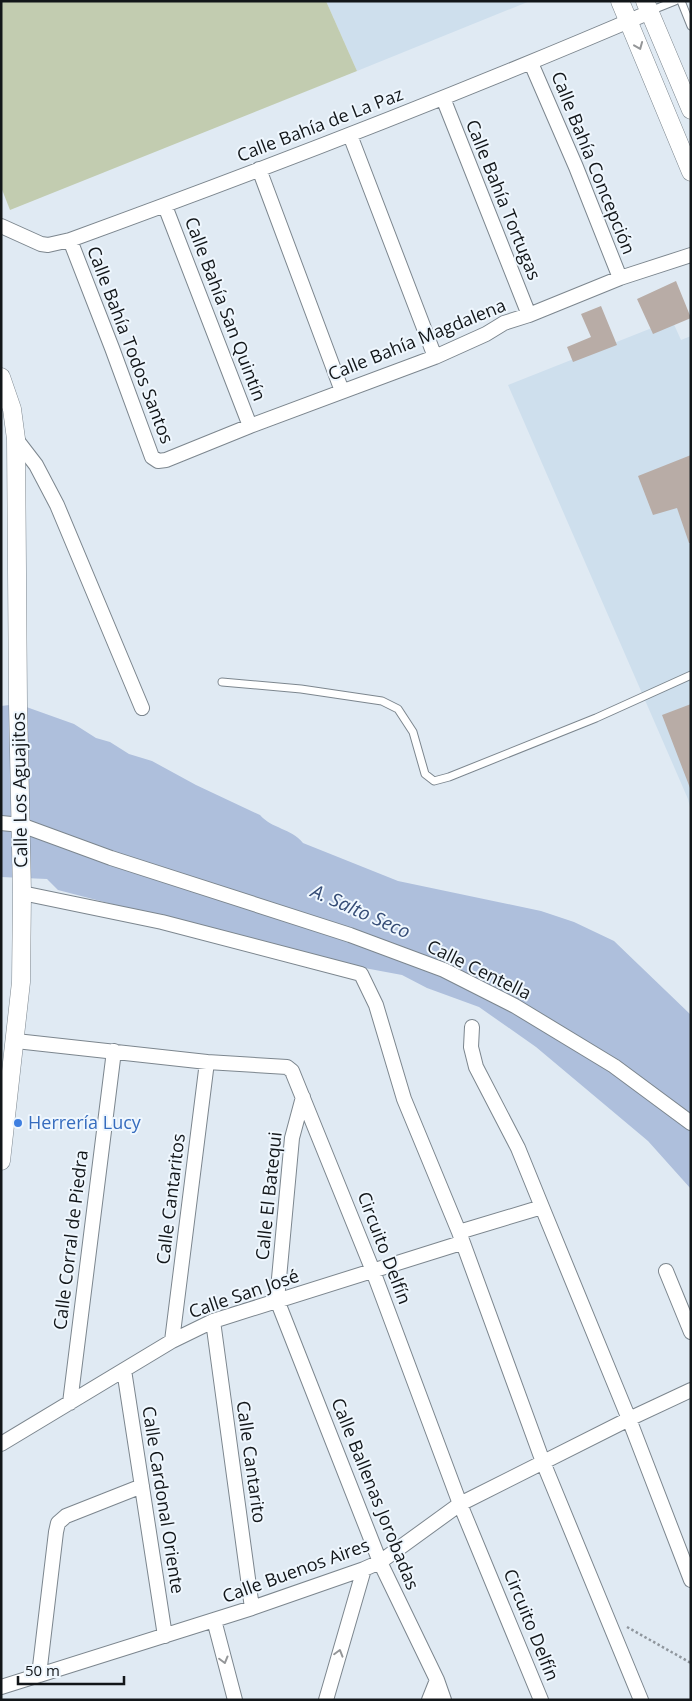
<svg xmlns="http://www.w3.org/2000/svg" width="692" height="1701" viewBox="0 0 692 1701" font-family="'Open Sans',sans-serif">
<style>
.built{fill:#cedfed}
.green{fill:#c2ccb0}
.water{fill:#aebfdc}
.building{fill:#b8aca6}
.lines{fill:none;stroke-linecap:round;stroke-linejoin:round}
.service-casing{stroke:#7c868e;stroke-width:9}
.minor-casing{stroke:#7c868e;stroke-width:16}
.tertiary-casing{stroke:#7c868e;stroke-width:19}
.path{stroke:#8f969d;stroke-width:2.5;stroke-dasharray:2.5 2.5;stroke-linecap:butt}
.service{stroke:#fff;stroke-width:7}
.minor{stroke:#fff;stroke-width:14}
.tertiary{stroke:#fff;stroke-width:18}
.oneway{stroke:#949698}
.shop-dot{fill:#3f7fe0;stroke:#eff7fe;stroke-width:2}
.labels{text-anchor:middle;stroke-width:4;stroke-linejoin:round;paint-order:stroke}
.street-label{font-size:18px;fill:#121619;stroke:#eff7fe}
.shop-label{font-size:18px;fill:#366cbe;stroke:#eff7fe;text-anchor:start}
.water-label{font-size:19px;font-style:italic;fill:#344b75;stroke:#eff7fe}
</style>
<rect width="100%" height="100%" fill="#e0eaf3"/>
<path class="built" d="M326 1H530L357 71Z
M672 320 681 340 691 336V812L688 799 508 385Z"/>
<path class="green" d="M1 1H326L357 71 10 210 1 187Z"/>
<path class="water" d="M18 704 74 724 96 738 110 742 129 754 152 761 196 785 260 815C272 829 291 828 303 843L398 881 541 911 574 922 614 941 691 1015V1189L648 1141 536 1047 479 1007 427 988 402 975 343 964 58 890 47 879 1 877V706Z"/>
<path class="building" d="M676 281 691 318 653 334 637 299Z
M601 306 617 345 573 362 567 347 591 337 581 314Z
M691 455V543H689L677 508 653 515 638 476Z
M691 704V788H690L662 715Z"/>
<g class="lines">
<defs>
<path id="service" d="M681 1 691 26
M650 11 675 1
M222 682 301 689 382 701 398 709 413 732 425 774 434 781 449 777 596 718 691 675"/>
<path id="minor" d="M531 63 576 167 620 278
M443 98 529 315
M350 135 435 357
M259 169 342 391
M165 206 250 426
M1 226 41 244 48 245 70 240C265 169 459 94 650 12
M70 240 112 348 152 457 158 461 166 460 250 426 435 357 486 334 504 323 529 315 620 278 691 255
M16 439 36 465 57 505 142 708
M1 823 21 825 111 858 350 935 444 970 515 1006 614 1066 691 1123
M22 893 162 922 361 974 376 1005 404 1099 459 1232 543 1462 641 1700
M472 1027 471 1047 476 1067 518 1148 542 1207 629 1419 691 1580
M16 1041 207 1062 287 1067 292 1071 373 1271 460 1504 541 1700
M303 1097 292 1138 277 1300 380 1562 437 1680 444 1700
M459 1232 542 1207
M666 1271 691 1332
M213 1321 252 1608
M172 1341 207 1062
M124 1370 165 1636
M70 1403 114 1051
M1 1444 172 1341 213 1321 461 1243
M214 1620 235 1700
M39 1675 56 1532 58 1523 66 1516 142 1486
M1 1687 252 1608 364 1569 380 1562 460 1504 629 1419 691 1390
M326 1700 364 1569
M429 1700 437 1680"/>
<path id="tertiary" d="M620 1 691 172
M645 1 691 110
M1 377 12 409 16 439 18 704 22 893 21 982 1 1161"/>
</defs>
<use href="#service" class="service-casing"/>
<use href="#minor" class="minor-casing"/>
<use href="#tertiary" class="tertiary-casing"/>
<path class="path" d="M627 1627 691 1663"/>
<use href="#service" class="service"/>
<use href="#minor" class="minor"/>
<use href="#tertiary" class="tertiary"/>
</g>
<defs><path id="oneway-chevron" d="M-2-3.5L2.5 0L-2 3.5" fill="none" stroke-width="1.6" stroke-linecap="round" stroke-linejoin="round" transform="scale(1.25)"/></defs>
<g class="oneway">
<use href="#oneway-chevron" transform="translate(639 46) rotate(68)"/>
<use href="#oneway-chevron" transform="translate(339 1653) rotate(-74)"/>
<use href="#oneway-chevron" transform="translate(224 1660) rotate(75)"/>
</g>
<circle class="shop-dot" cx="18" cy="1123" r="5"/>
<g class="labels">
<g class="street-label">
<text transform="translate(320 125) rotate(-21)" y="6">Calle Bahía de La Paz</text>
<text transform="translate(593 163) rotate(68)" y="6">Calle Bahía Concepción</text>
<text transform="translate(503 200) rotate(68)" y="6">Calle Bahía Tortugas</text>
<text transform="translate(225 309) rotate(69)" y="6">Calle Bahía San Quintín</text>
<text transform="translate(417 340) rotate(-22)" y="6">Calle Bahía Magdalena</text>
<text transform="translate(130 345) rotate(69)" y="6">Calle Bahía Todos Santos</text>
<text transform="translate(20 790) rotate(-91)" y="6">Calle Los Aguajitos</text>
<text transform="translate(479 970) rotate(26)" y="6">Calle Centella</text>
<text transform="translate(269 1196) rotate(-84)" y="6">Calle El Batequi</text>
<text transform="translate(171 1199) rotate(-83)" y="6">Calle Cantaritos</text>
<text transform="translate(71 1240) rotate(-83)" y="6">Calle Corral de Piedra</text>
<text transform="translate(384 1248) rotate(69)" y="6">Circuito Delfín</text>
<text transform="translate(244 1294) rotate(-19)" y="6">Calle San José</text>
<text transform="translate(251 1462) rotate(82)" y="6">Calle Cantarito</text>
<text transform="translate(375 1494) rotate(68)" y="6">Calle Ballenas Jorobadas</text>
<text transform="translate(163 1500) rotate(81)" y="6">Calle Cardonal Oriente</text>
<text transform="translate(296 1571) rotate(-20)" y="6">Calle Buenos Aires</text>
<text transform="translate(531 1625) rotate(68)" y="6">Circuito Delfín</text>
</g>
<g class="shop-label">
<text x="28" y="1129">Herrería Lucy</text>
</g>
<g class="water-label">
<text transform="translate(361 911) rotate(24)" y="7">A. Salto Seco</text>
</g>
</g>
<rect width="692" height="1701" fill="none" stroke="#121619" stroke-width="5"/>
<path d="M18 1676v8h106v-8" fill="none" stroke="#121619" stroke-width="2.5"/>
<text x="25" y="1676" font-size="15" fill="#121619" stroke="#eff7fe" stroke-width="4" paint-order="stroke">50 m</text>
</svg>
